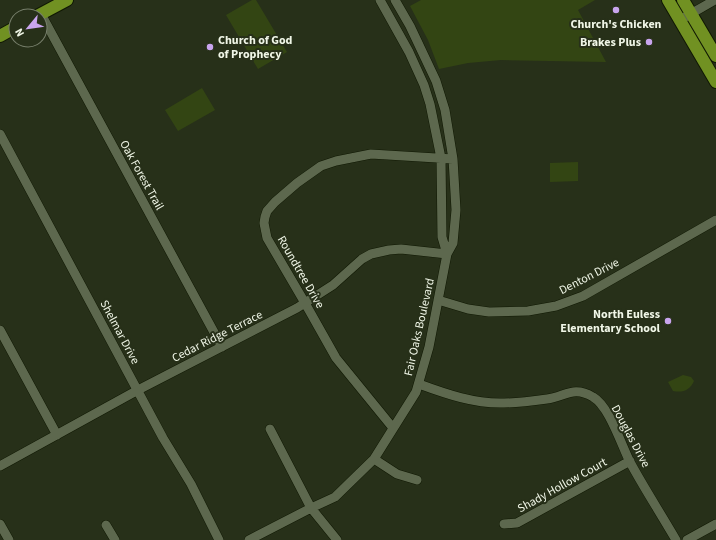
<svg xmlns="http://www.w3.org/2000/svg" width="716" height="540" viewBox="0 0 716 540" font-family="'Source Sans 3',sans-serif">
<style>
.green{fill:#334513}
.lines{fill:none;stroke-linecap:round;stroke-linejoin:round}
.minor-casing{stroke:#101803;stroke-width:10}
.major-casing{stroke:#101803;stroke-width:14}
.minor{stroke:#5d684e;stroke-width:9}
.major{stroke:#719122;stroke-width:12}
.poi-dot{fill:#c9a5ee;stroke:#273019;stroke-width:1.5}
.labels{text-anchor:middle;stroke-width:4;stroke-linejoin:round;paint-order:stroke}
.poi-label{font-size:12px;font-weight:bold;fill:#f0f6e7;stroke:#273019;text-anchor:end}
.street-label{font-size:12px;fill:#f0f6e7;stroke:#273019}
</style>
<rect width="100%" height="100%" fill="#273019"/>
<path class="green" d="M252 0H256L287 52 258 69 226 15Z
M421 0H595L578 10 606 62 501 60 468 63 439 69 428 40 410 6Z
M202 88 215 110 178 131 165 110Z
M578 162V181L550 182V163Z
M683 375 691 377 694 381C690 390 683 393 673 391L668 382Z"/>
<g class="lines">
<defs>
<path id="minor" d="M380 0 409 52 424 85 430 104 441 158 442 237 447 254
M41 14 222 347
M680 20 715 0
M0 134 163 438 191 484 219 540
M438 300 468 309 489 312 528 311 556 306 583 296 716 220
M0 330 57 435
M419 384C446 394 475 404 504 403 518 403 533 401 547 399 565 397 573 385 593 397 609 406 621 444 630 462 644 488 661 514 676 540
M393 428 336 358 305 303 267 238 264 223 265 217 267 211 275 202 297 183 321 166 336 161 371 154 453 159
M270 429 311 508 337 540
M374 459 397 474 417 480
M0 466 138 390 297 308 333 285 362 259 371 254 389 250 401 249 447 254
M0 524 9 540
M504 524 517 523 630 461
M106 525 115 540
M249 540 311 508 335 497 374 459 416 392 429 347 447 254 453 243 456 210 453 159 445 110 436 81 410 26 395 0
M687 540 716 524"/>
<path id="major" d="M668 0 716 82
M683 0 716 56
M37 16 67 0
M0 36 16 27"/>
</defs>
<use href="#minor" class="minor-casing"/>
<use href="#major" class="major-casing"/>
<use href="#minor" class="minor"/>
<use href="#major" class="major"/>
</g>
<g class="poi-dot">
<circle cx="616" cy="10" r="4"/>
<circle cx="649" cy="42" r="4"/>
<circle cx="210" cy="47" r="4"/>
<circle cx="668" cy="321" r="4"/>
</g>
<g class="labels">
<g class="poi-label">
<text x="616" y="28" text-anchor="middle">Church's Chicken</text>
<text x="218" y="44" text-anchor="start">Church of God<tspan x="218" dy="14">of Prophecy</tspan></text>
<text x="641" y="46">Brakes Plus</text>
<text x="660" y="318">North Euless<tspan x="660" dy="14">Elementary School</tspan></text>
</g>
<g class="street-label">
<text transform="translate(142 175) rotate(61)" y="4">Oak Forest Trail</text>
<text transform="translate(301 272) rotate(60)" y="4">Roundtree Drive</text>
<text transform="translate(589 276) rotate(-27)" y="4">Denton Drive</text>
<text transform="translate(419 327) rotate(-77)" y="4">Fair Oaks Boulevard</text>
<text transform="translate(120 332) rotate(62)" y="4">Shelmar Drive</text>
<text transform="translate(217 336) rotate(-27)" y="4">Cedar Ridge Terrace</text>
<text transform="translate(631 436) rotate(62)" y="4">Douglas Drive</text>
<text transform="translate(562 485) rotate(-29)" y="4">Shady Hollow Court</text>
</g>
</g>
<g transform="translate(28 28) rotate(241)"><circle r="19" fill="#273019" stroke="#777f6b"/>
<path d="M0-3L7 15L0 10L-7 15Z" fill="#c9a5ee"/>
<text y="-6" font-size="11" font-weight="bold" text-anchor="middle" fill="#f0f6e7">N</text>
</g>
</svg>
